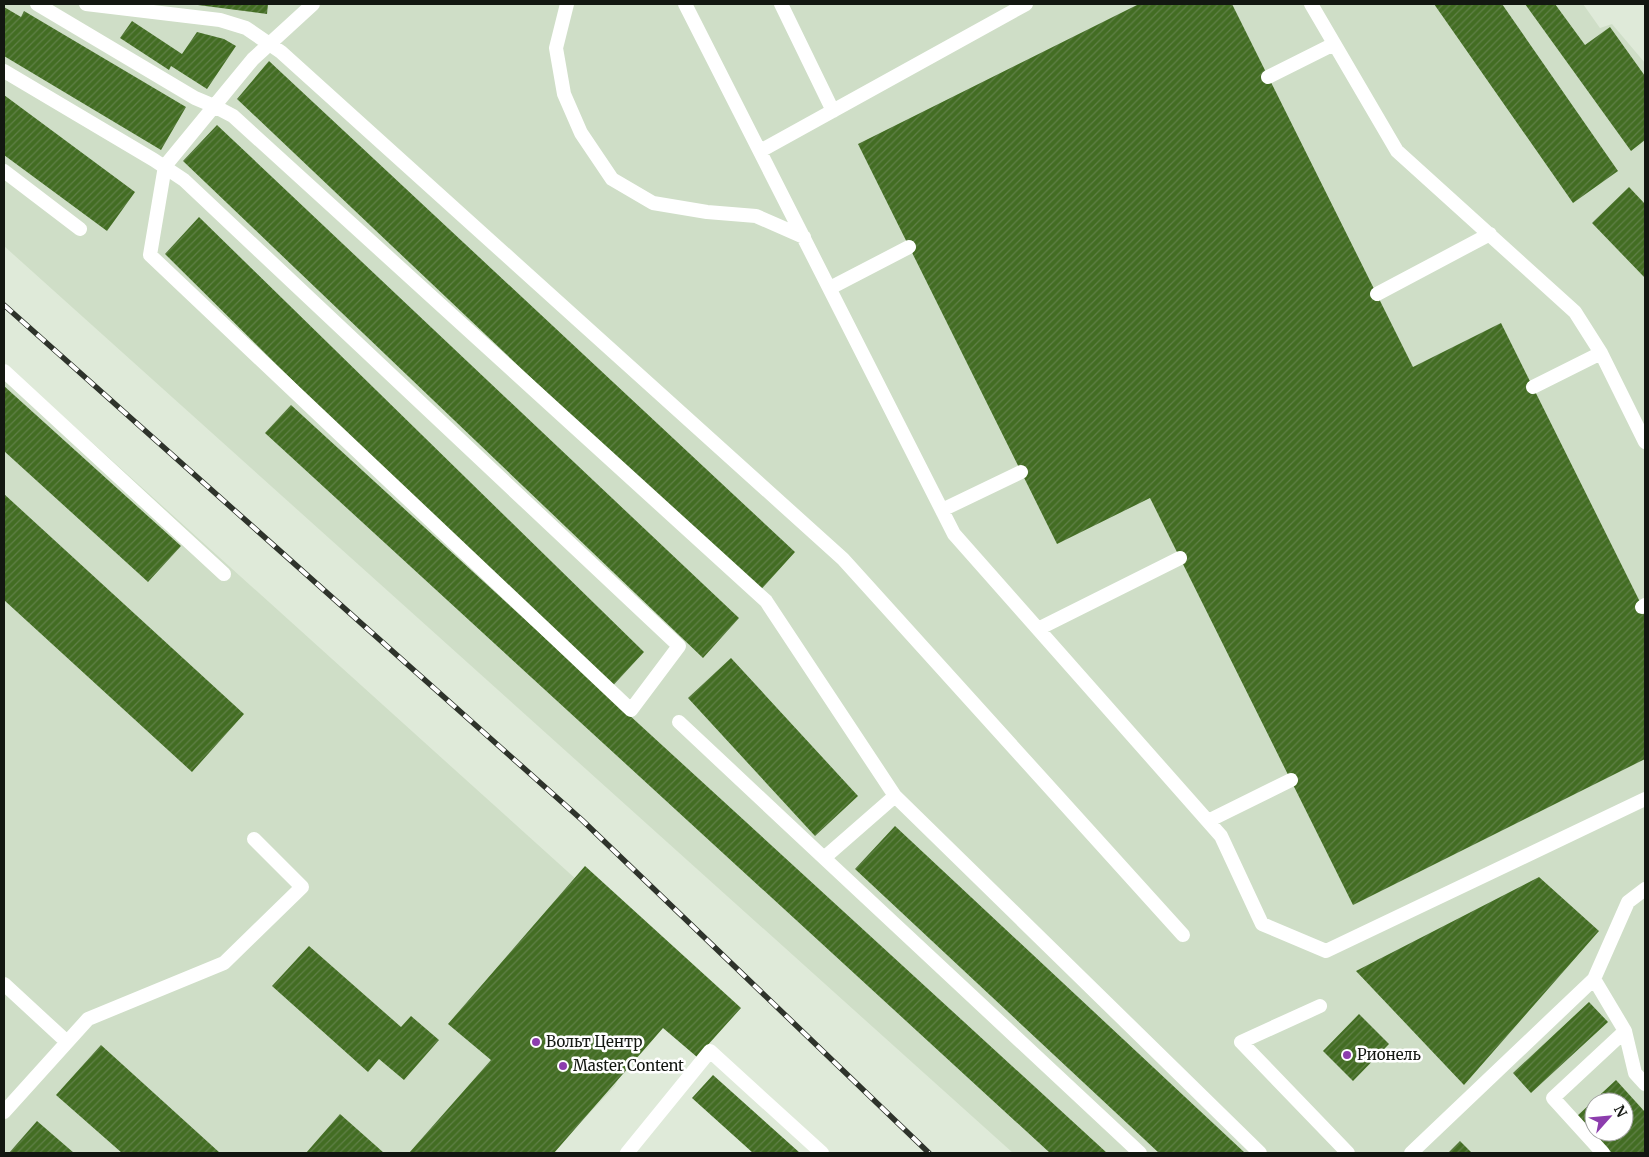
<svg xmlns="http://www.w3.org/2000/svg" width="1649" height="1157" viewBox="0 0 1649 1157" font-family="Merriweather,serif">
<style>
.built{fill:#cfdec7;fill-rule:evenodd}
.building{fill:url(#building-hatch);fill-rule:evenodd}
.lines{fill:none;stroke-linecap:round;stroke-linejoin:round}
.service{stroke:#fff;stroke-width:14}
.rail-casing{stroke:#2e332b;stroke-width:5.5}
.rail{stroke:#fff;stroke-width:4;stroke-dasharray:11;stroke-linecap:butt}
.poi-dot{fill:#8c3dad;stroke:#fff;stroke-width:2}
.labels{text-anchor:middle;stroke-width:5;stroke-linejoin:round;paint-order:stroke}
.poi-label{font-size:15px;fill:#131711;stroke:#fff;text-anchor:start}
</style>
<defs>
<pattern id="building-hatch" width="6" height="6" patternUnits="userSpaceOnUse" patternTransform="scale(1.25)"><rect width="6" height="6" fill="#436d23"/><path d="M-1 1l2-2M0 6l6-6M5 7l2-2" fill="none" stroke="#608048"/></pattern>
</defs>
<rect width="100%" height="100%" fill="#dfead9"/>
<path class="built" d="M4 4H1583L1600 28 1612 24 1645 63V1153H1013L4 246ZM1594 1102H1624V1132H1594Z
M4 363 670 964 615 1086 552 1153H4Z"/>
<path class="building" d="M190 4H268L267 14Z
M1139 4H1232L1413 367 1501 323 1645 612V759L1353 905 1150 498 1057 544 858 144Z
M1434 4H1502L1618 171 1573 203Z
M1525 4H1555L1585 45 1610 27 1645 76V140L1631 151Z
M4 7 21 17 24 11 186 107 161 150 4 56Z
M132 21 182 54 197 32 224 39 236 46 207 89 171 66 169 70 120 38Z
M269 61 795 552 758 593 237 99Z
M4 95 135 192 107 231 4 155Z
M217 125 739 618 703 658 183 161Z
M1629 187 1645 204V278L1592 223Z
M199 217 644 652 607 692 165 254Z
M4 386 181 546 148 582 4 451Z
M291 405 1107 1153H1050L265 433Z
M4 494 244 714 192 772 4 600Z
M731 658 858 796 815 836 688 698Z
M895 826 1245 1153H1159L855 869Z
M585 866 741 1008 697 1057 663 1028 554 1153H409L491 1060 448 1024Z
M1539 877 1599 931 1464 1085 1356 971Z
M309 946 401 1027 411 1016 439 1040 404 1080 379 1059 368 1072 272 986Z
M1589 1002 1608 1022 1531 1093 1513 1073Z
M1359 1014 1389 1044 1353 1081 1323 1051Z
M101 1045 220 1153H122L56 1095Z
M713 1075 800 1153H753L692 1098Z
M1616 1080 1645 1112V1153H1612L1577 1116ZM1594 1102H1624V1132H1594Z
M340 1114 384 1153H306Z
M37 1121 74 1153H9Z
M1460 1141 1472 1153H1448Z"/>
<g class="lines">
<path class="service" d="M37 4 195 98 214 106 233 116 766 601 895 796 1260 1153
M86 4 220 20 246 28 281 52 843 559 1183 935
M567 4 556 48 564 94 581 133 612 179 653 203 707 212 756 216 804 237
M685 4 954 534 1221 836 1262 924 1326 951 1645 799
M781 4 833 111
M1311 4 1397 151 1575 312 1601 353 1645 442
M4 71 154 160 184 180 679 646 631 710 150 255 165 166 253 59 313 4
M1268 77 1334 44
M760 151 1026 4
M4 171 80 229
M830 288 909 247
M1377 294 1490 234
M4 371 224 574
M1533 387 1601 353
M942 510 1021 472
M1642 607 1645 605
M1038 629 1180 558
M679 722 824 858 895 796
M1208 821 1291 780
M824 858 1140 1153
M4 984 67 1042
M1320 1006 1241 1042 1348 1153
M1625 1031 1635 1073 1645 1084
M4 1112 88 1019 224 963 302 887 254 839
M627 1153 710 1051 822 1153
M1411 1153 1594 979
M1603 1153 1553 1098 1625 1031 1594 979 1628 902 1645 889"/>
<defs>
<path id="rail" d="M4 305 582 820 929 1153"/>
</defs>
<use href="#rail" class="rail-casing"/>
<use href="#rail" class="rail"/>
</g>
<g class="poi-dot">
<circle cx="536" cy="1042" r="5"/>
<circle cx="1347" cy="1055" r="5"/>
<circle cx="563" cy="1066" r="5"/>
</g>
<g class="labels">
<g class="poi-label">
<text x="546" y="1047">Вольт Центр</text>
<text x="1357" y="1060">Рионель</text>
<text x="573" y="1071">Master Content</text>
</g>
</g>
<rect width="1649" height="1157" fill="none" stroke="#131711" stroke-width="10"/>
<g transform="translate(1609 1117) rotate(63)"><circle r="24" fill="#ffffff" stroke="#a1a2a0"/>
<path d="M0-4L9 19L0 12L-9 19Z" fill="#8c3dad"/>
<text y="-8" font-size="14" font-weight="bold" text-anchor="middle" fill="#131711">N</text>
</g>
</svg>
